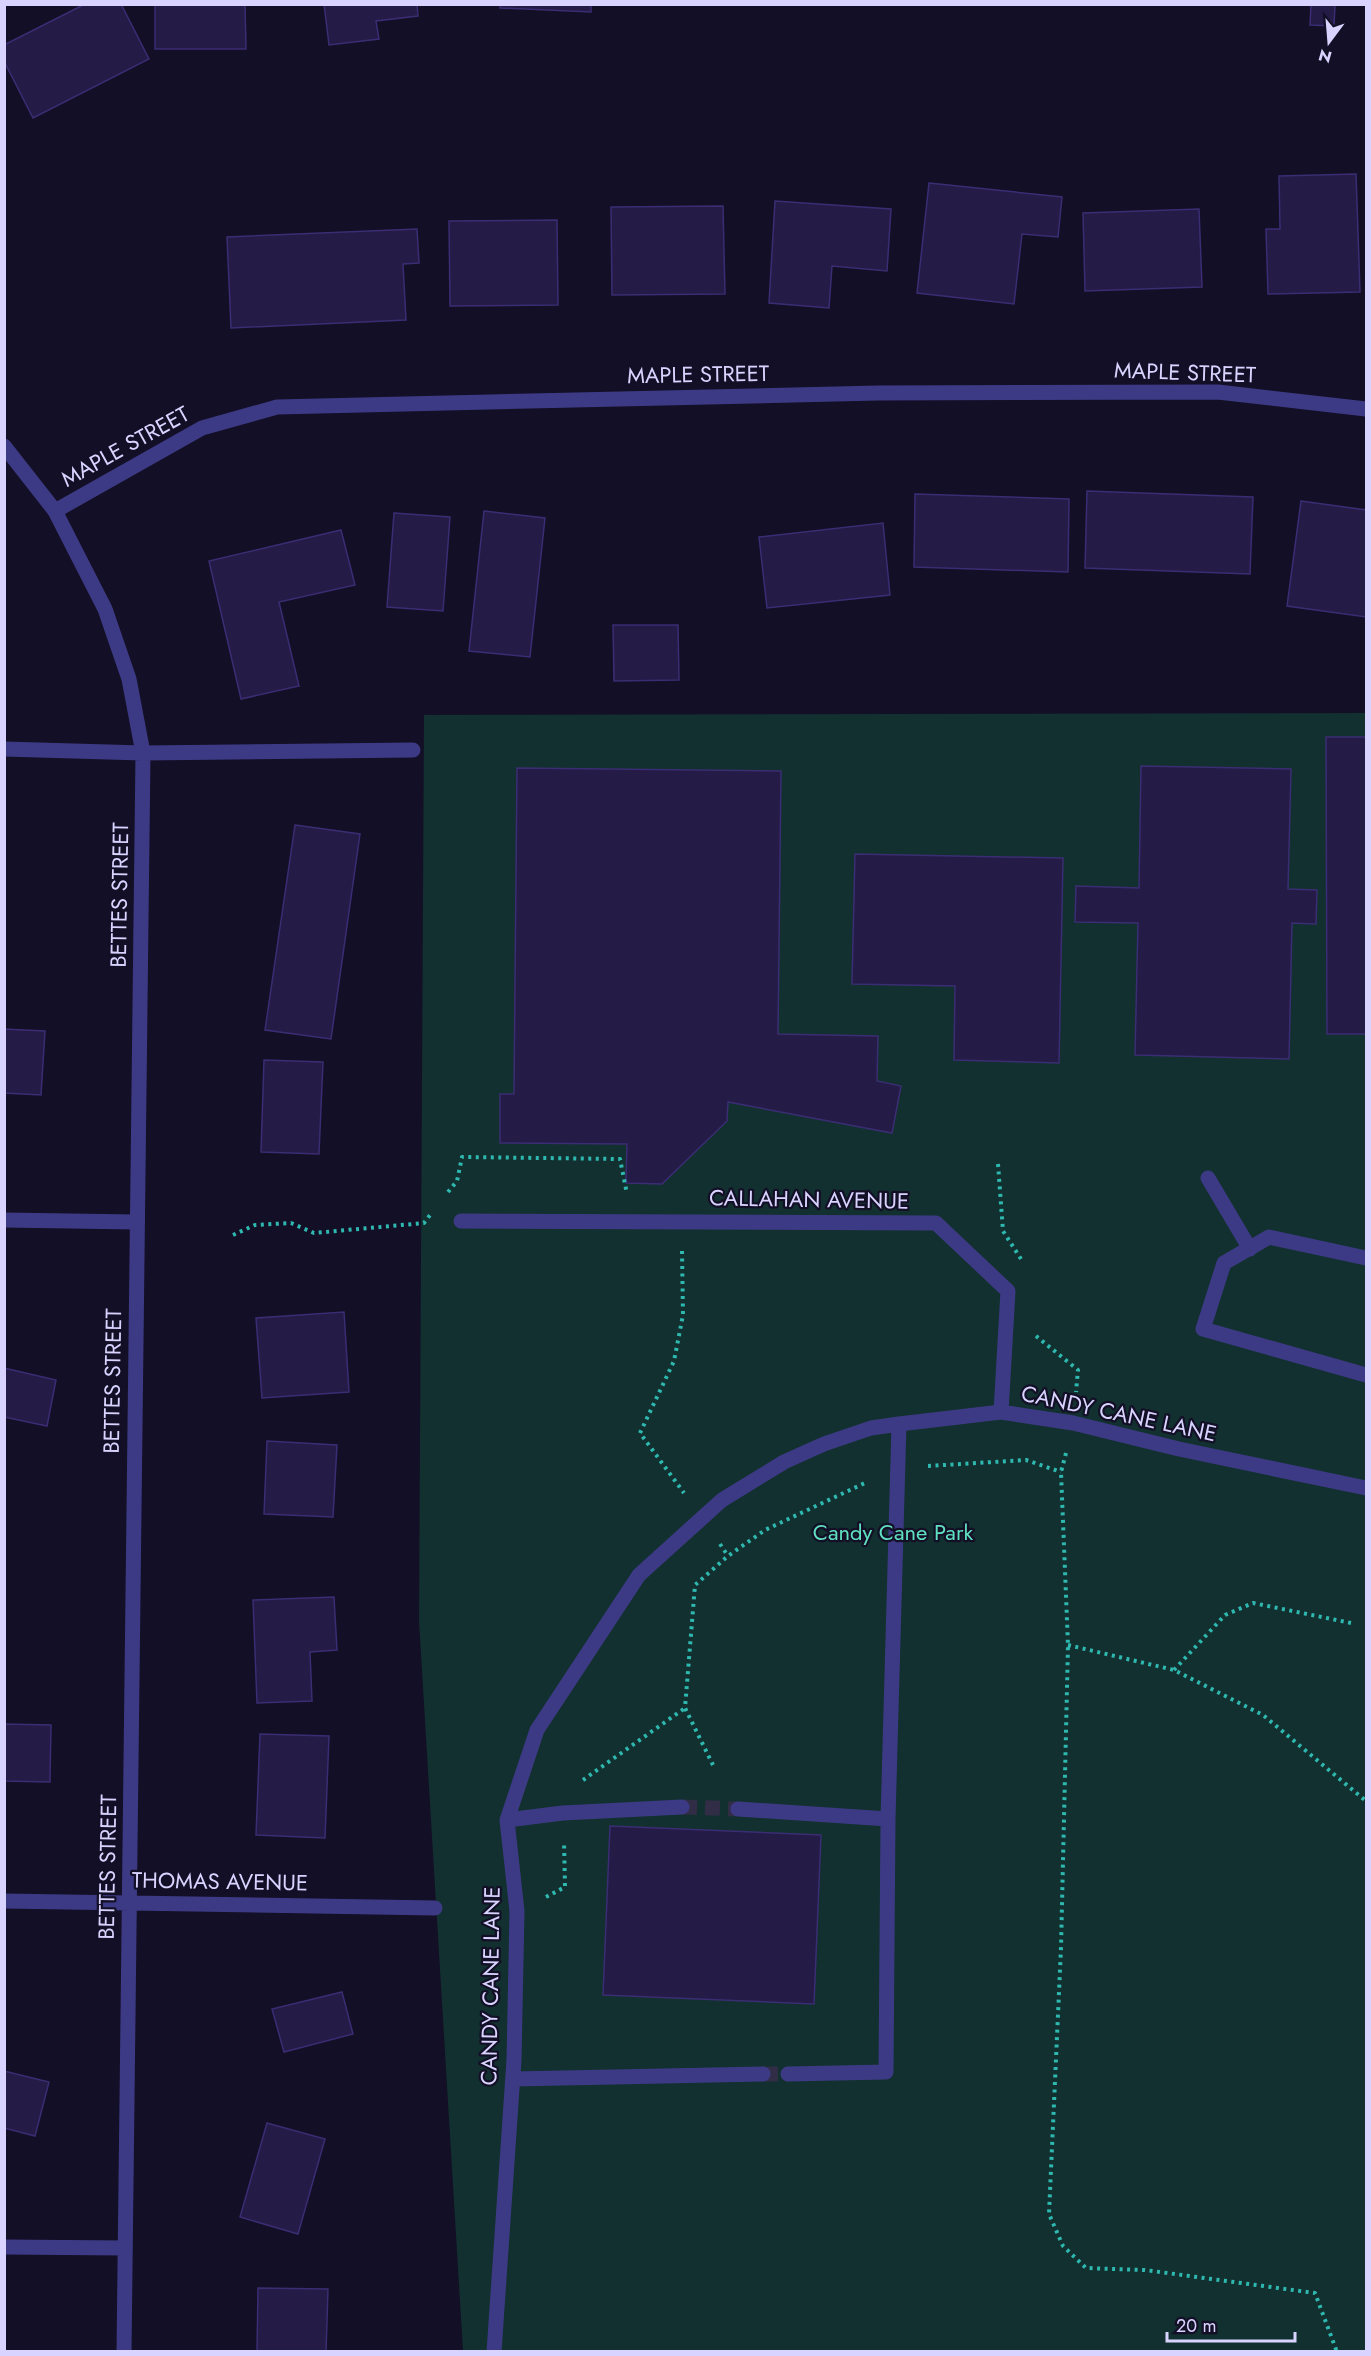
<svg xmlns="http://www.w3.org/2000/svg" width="1371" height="2356" viewBox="0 0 1371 2356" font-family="Jost,sans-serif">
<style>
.green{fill:#12302f}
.building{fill:#241b47;stroke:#3b2d73;stroke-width:1.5}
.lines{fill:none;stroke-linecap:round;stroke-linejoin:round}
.minor-tunnel{stroke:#312d47;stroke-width:15;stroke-dasharray:15 8;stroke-linecap:butt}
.path{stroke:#2fb8b0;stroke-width:4;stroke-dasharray:3 4.5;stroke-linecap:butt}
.minor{stroke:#3d3a85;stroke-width:15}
.labels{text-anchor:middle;stroke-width:4.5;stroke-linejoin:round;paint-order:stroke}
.street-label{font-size:22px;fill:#d9d4ff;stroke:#130f26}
.park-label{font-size:22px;fill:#5fe0c0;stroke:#130f26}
</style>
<rect width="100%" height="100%" fill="#130f26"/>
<path class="green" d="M1366 713V2351H463L419 1621 424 715Z"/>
<path class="building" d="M85 4H121L149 59 33 118 4 61V45Z
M155 4H245L246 49H155Z
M324 4H417L418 16 376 21 379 39 329 45Z
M501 4H591V12L500 8Z
M1311 4H1335L1334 26 1310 25Z
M1356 174 1360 292 1268 294 1266 229H1280L1279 176Z
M929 183 1062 197 1058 237 1022 234 1014 304 917 293Z
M775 201 891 209 887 271 832 266 829 308 769 303Z
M723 206 725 294 612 295 611 207Z
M1199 209 1202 287 1085 291 1083 213Z
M557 220 558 305 450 306 449 221Z
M417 229 419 263 403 264 406 320 231 328 227 237Z
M1087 491 1253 497 1250 574 1085 568Z
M915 494 1069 499 1068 572 914 567Z
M1301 501 1366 510V617L1287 606Z
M484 511 545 518 530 657 469 651Z
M394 513 450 517 443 611 387 607Z
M883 523 890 595 767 608 759 537Z
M341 530 355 585 279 602 299 686 241 699 209 561Z
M613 625H678L679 680 614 681Z
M1326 737H1366V1034H1327Z
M1141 766 1291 769 1288 889 1317 890 1316 924 1292 923 1289 1059 1135 1055 1138 923 1075 922 1076 886 1139 888Z
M517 768 781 771 778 1034 878 1036 877 1081 901 1086 892 1133 728 1102 727 1121 662 1184 626 1183 627 1144 500 1143V1094H514Z
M295 825 360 834 331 1039 265 1030Z
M855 854 1063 858 1059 1063 954 1060 955 986 852 984Z
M4 1029 45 1031 41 1095 4 1093Z
M264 1060 323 1062 319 1154 261 1152Z
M344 1312 349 1392 262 1398 256 1318Z
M4 1368 56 1380 47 1426 4 1417Z
M267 1441 337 1445 333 1517 264 1514Z
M334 1597 337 1650 310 1652 312 1701 257 1703 253 1600Z
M4 1724 51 1725 50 1782 4 1781Z
M260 1734 329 1736 325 1838 256 1835Z
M610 1826 821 1835 814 2004 603 1995Z
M342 1992 353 2034 284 2052 272 2009Z
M4 2071 49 2082 35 2136 4 2128Z
M267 2123 325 2139 298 2234 240 2217Z
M258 2288 328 2289 326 2352H257Z"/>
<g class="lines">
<path class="minor-tunnel" d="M682 1807 738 1809
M763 2074H788"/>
<path class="path" d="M998 1164 1003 1231 1021 1259
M448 1192 457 1181 462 1157 620 1159 627 1194
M233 1235 255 1225 291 1223 314 1233 424 1223 430 1215
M682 1251 683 1315 674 1361 640 1433 684 1493
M1036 1336 1078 1370 1076 1392
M1066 1453 1061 1472 1068 1645 1061 1948 1049 2214 1063 2246 1086 2268 1145 2270 1315 2293 1337 2352
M928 1466 1026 1460 1061 1472
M720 1544 728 1556
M1068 1645 1174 1670 1263 1715 1366 1801
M1174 1670 1225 1615 1253 1603 1351 1623
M713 1765 685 1708 695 1585 728 1556 765 1530 867 1482
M583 1780 685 1708
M546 1897 565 1887 564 1841"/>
<path class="minor" d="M4 446 55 511 105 609 129 679 143 753 124 2352
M55 511 202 428 277 407 878 393 1218 392 1366 409
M4 749 143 753 413 750
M1208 1178 1250 1249
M4 1220 136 1222
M461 1221 936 1223 1008 1291 1001 1412
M1366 1258 1269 1237 1224 1263 1203 1329 1366 1375
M738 1809 888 1819
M507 1820 563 1813 682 1807
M4 1901 435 1908
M788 2074 886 2072 888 1819 899 1424
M513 2079 763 2074
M4 2247 125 2248
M494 2352 514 2060 517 1911 507 1820 537 1730 639 1575 722 1500 784 1462 824 1444 871 1428 899 1424 1001 1412 1073 1423 1179 1449 1366 1488"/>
</g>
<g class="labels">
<g class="street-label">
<text transform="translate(1185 372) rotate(2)" y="8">MAPLE STREET</text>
<text transform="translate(698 374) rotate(-1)" y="8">MAPLE STREET</text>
<text transform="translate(125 446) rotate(-29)" y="8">MAPLE STREET</text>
<text transform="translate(119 895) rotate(-89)" y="8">BETTES STREET</text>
<text transform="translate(809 1199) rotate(1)" y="8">CALLAHAN AVENUE</text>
<text transform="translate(112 1381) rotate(-89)" y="8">BETTES STREET</text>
<text transform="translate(1119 1413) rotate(12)" y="8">CANDY CANE LANE</text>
<text transform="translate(107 1867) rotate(-89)" y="8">BETTES STREET</text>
<text transform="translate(220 1881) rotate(1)" y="8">THOMAS AVENUE</text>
<text transform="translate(490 1986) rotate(-89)" y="8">CANDY CANE LANE</text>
</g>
<g class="park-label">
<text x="893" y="1540">Candy Cane Park</text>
</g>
</g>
<rect width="1371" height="2356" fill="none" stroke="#d9d4ff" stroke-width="12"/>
<g transform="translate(1329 42) rotate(196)" stroke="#130f26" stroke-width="4.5" paint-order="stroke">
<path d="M0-4.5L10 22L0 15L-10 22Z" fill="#d9d4ff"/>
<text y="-9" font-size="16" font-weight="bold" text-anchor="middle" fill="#d9d4ff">N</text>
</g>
<path d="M1167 2332v9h128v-9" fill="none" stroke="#d9d4ff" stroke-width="3"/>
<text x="1176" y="2332" font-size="18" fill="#d9d4ff" stroke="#130f26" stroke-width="4.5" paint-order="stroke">20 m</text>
</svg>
